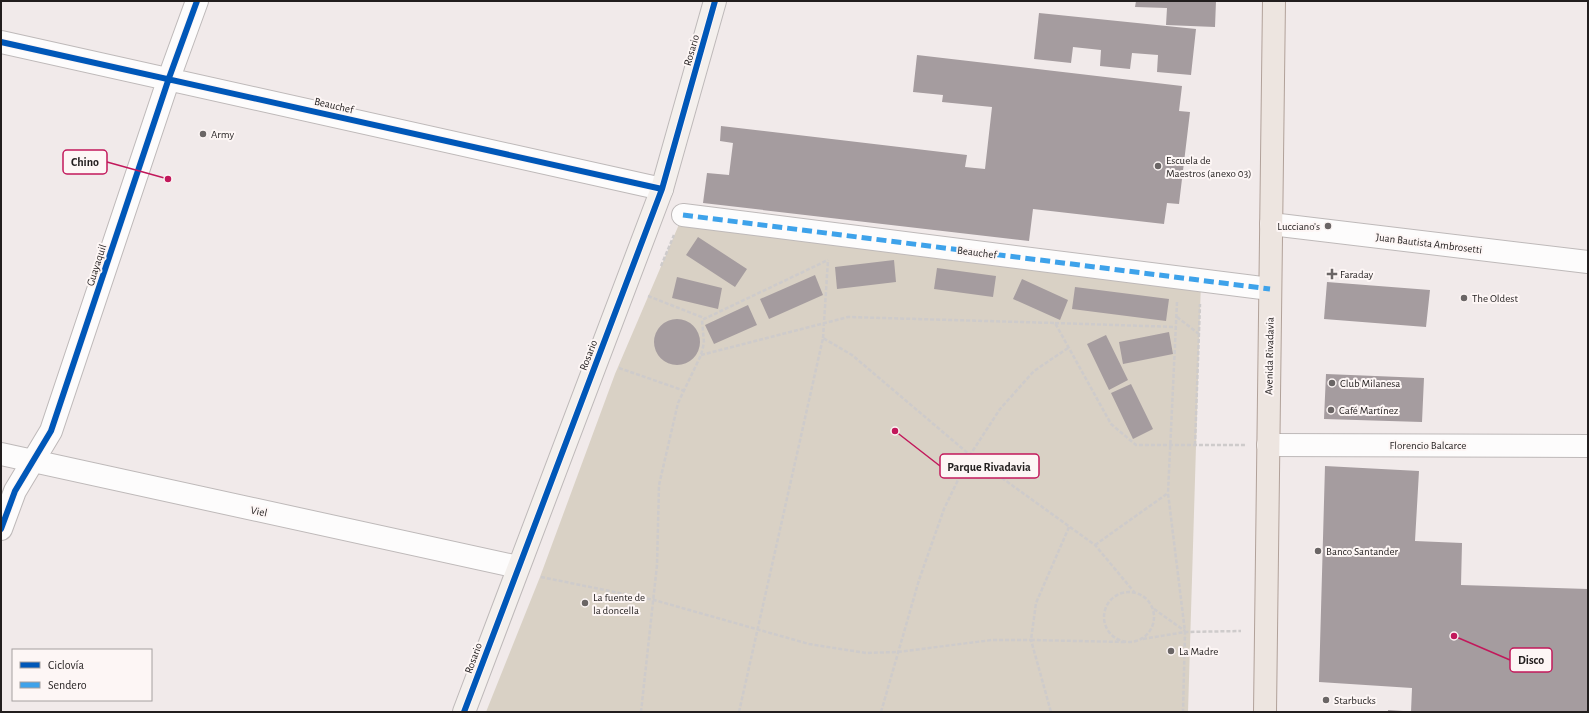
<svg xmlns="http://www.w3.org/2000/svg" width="1589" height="713" viewBox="0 0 1589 713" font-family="'Alegreya Sans',sans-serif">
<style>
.green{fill:#d9d1c5}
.building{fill:#a59c9f}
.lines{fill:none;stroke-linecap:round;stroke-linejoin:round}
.street-casing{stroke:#beb9b9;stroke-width:24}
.secondary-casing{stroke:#beb9b9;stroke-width:24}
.primary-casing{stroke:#b1a199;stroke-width:24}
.path{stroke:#cecbcb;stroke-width:2.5;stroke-dasharray:4 2;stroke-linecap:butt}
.street{stroke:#fdfcfc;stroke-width:22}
.secondary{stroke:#f4f0ed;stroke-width:22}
.primary{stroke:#ede5e0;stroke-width:22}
.quiet{stroke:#3ea2ea;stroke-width:5;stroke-dasharray:10 5;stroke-linecap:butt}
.cycleway-casing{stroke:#fdf6f5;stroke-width:8}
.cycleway{stroke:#0057b8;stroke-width:6}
.poi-dot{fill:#6a6565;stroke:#fdf6f5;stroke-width:1.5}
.labels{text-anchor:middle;stroke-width:4;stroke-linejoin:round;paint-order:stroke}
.street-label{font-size:11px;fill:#221e1e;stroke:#fdf6f5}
.poi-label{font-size:11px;fill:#221e1e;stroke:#fdf6f5;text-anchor:start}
.leader{fill:none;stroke:#c2185b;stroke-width:1.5}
.callout-dot{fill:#c2185b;stroke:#fdf6f5;stroke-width:1.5}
.callout{fill:#fdf6f5;stroke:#c2185b;stroke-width:1.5}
.callout-label{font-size:12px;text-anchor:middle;font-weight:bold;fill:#221e1e}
</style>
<rect width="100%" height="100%" fill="#f1eaea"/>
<path class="green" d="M683 215 1201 280 1188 712H486L540 577 615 374Z"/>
<path class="building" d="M1136 1H1216L1215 27 1166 25 1167 8 1135 7Z
M1039 13 1196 29 1191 75 1157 72 1158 55 1132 53 1130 69 1100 66 1101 50 1073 47 1071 63 1034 59Z
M917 55 1182 86 1179 111 1190 112 1179 204 1167 203 1164 224 1033 209 1029 241 703 203 707 173 729 175 733 143 720 141 721 126 967 155 965 167 985 169 992 107 942 102 943 95 913 92Z
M698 237 747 269 735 287 686 255Z
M894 260 896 282 837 289 835 267Z
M937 268 996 276 993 297 934 289Z
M815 275 823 295 769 319 760 299Z
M677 277 722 288 718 309 672 298Z
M1022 279 1068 300 1060 320 1013 299Z
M1327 282 1430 290 1426 327 1324 319Z
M1075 287 1169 299 1166 321 1072 309Z
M748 305 757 325 714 344 705 325Z
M654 342a23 23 0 1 1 46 0a23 23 0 1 1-46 0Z
M1169 332 1173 354 1123 364 1119 342Z
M1106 335 1128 380 1109 390 1087 344Z
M1326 374 1424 378 1422 422 1324 419Z
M1131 384 1153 429 1133 439 1111 393Z
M1325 466 1419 471 1415 541 1462 543 1461 585 1588 589V712H1411L1412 688 1319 682Z
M1388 710 1403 711V712H1388Z"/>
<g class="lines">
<defs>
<path id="street" d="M1 42 662 189
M683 215 1270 289
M1271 224 1588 262
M1268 445 1588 446
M1 454 518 567
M1 529 15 491 51 431 169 78 197 1"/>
<path id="secondary" d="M464 712 662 189 715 1"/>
<path id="primary" d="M1265 712 1274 1"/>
</defs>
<use href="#street" class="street-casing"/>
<use href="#secondary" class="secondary-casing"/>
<use href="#primary" class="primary-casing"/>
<path class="path" d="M661 266 674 235
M648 296 704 318
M1177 302 1168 493 1185 632 1183 712
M1177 317 1199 334
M1055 323 1176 327
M823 338 828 260
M1068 348 1034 371 1000 409 970 455 1095 545 1135 593
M701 355 848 317 1055 323 1111 424 1136 445H1245
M619 368 685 391
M1195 445 1200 304
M1069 527 1036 603 1031 640 1126 642
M1095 545 1168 493
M541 577 654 600 809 644 866 653 897 652 992 640H1031L1051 712
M1104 617a25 25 0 1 1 50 0a25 25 0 1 1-50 0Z
M1154 609 1185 631
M1143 639 1185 632 1241 631
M641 712 657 565 659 485 678 403 701 355 704 343 702 320 828 260
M739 712 823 338 852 355 970 455 944 509 919 580 881 712"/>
<use href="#street" class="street"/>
<use href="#secondary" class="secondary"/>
<use href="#primary" class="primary"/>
<path class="quiet" d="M683 215 1270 289"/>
<defs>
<path id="cycleway" d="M1 42 662 189
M1 529 15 491 51 431 169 78 197 1
M464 712 662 189 715 1"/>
</defs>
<use href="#cycleway" class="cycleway-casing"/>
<use href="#cycleway" class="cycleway"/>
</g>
<g class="poi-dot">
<circle cx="203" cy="134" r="4"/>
<circle cx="1158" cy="166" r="4"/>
<circle cx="1328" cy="226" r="4"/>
<path d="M1330 268h4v4h4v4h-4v4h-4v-4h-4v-4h4z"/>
<circle cx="1464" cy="298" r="4"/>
<circle cx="1332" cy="383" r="4"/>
<circle cx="1331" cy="410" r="4"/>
<circle cx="1318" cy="551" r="4"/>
<circle cx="585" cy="603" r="4"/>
<circle cx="1171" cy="651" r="4"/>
<circle cx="1326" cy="700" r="4"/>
</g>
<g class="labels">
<g class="street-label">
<text transform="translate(691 50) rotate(-74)" y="4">Rosario</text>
<text transform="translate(334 105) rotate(13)" y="4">Beauchef</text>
<text transform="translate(1429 243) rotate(7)" y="4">Juan Bautista Ambrosetti</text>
<text transform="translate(977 252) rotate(7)" y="4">Beauchef</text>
<text transform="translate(96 265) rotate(-72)" y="4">Guayaquil</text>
<text transform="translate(588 355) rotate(-69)" y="4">Rosario</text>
<text transform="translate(1269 356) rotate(-89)" y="4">Avenida Rivadavia</text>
<text x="1428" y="449">Florencio Balcarce</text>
<text transform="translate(259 511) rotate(12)" y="4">Viel</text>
<text transform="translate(473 658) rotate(-70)" y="4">Rosario</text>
</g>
<g class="poi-label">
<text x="211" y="138">Army</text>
<text x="1166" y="164">Escuela de<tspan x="1166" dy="13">Maestros (anexo 03)</tspan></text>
<text x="1320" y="230" text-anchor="end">Lucciano’s</text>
<text x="1340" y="278">Faraday</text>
<text x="1472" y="302">The Oldest</text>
<text x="1340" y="387">Club Milanesa</text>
<text x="1339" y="414">Café Martínez</text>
<text x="1326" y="555">Banco Santander</text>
<text x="593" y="601">La fuente de<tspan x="593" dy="13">la doncella</tspan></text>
<text x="1179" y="655">La Madre</text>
<text x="1334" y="704">Starbucks</text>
</g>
</g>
<path class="leader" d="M168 179L107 162M895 431L940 466M1454 636L1510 660"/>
<g class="callout-dot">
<circle cx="168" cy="179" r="4"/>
<circle cx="895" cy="431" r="4"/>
<circle cx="1454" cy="636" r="4"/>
</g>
<g class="callout">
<rect x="63" y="150" width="44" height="24" rx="4"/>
<rect x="940" y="454" width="99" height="24" rx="4"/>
<rect x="1510" y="648" width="42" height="24" rx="4"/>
</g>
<g class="callout-label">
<text x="85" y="166">Chino</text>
<text x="989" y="471">Parque Rivadavia</text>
<text x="1531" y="664">Disco</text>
</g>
<rect width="1589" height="713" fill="none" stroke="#221e1e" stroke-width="4"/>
<rect x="12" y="649" width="140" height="52" fill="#fdf6f5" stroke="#a5a09f"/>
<rect x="20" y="662" width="20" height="6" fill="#0057b8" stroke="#a5a09f"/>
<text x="48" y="669" font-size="12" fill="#221e1e">Ciclovía</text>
<rect x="20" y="682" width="20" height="6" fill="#3ea2ea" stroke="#a5a09f"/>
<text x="48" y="689" font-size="12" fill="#221e1e">Sendero</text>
</svg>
